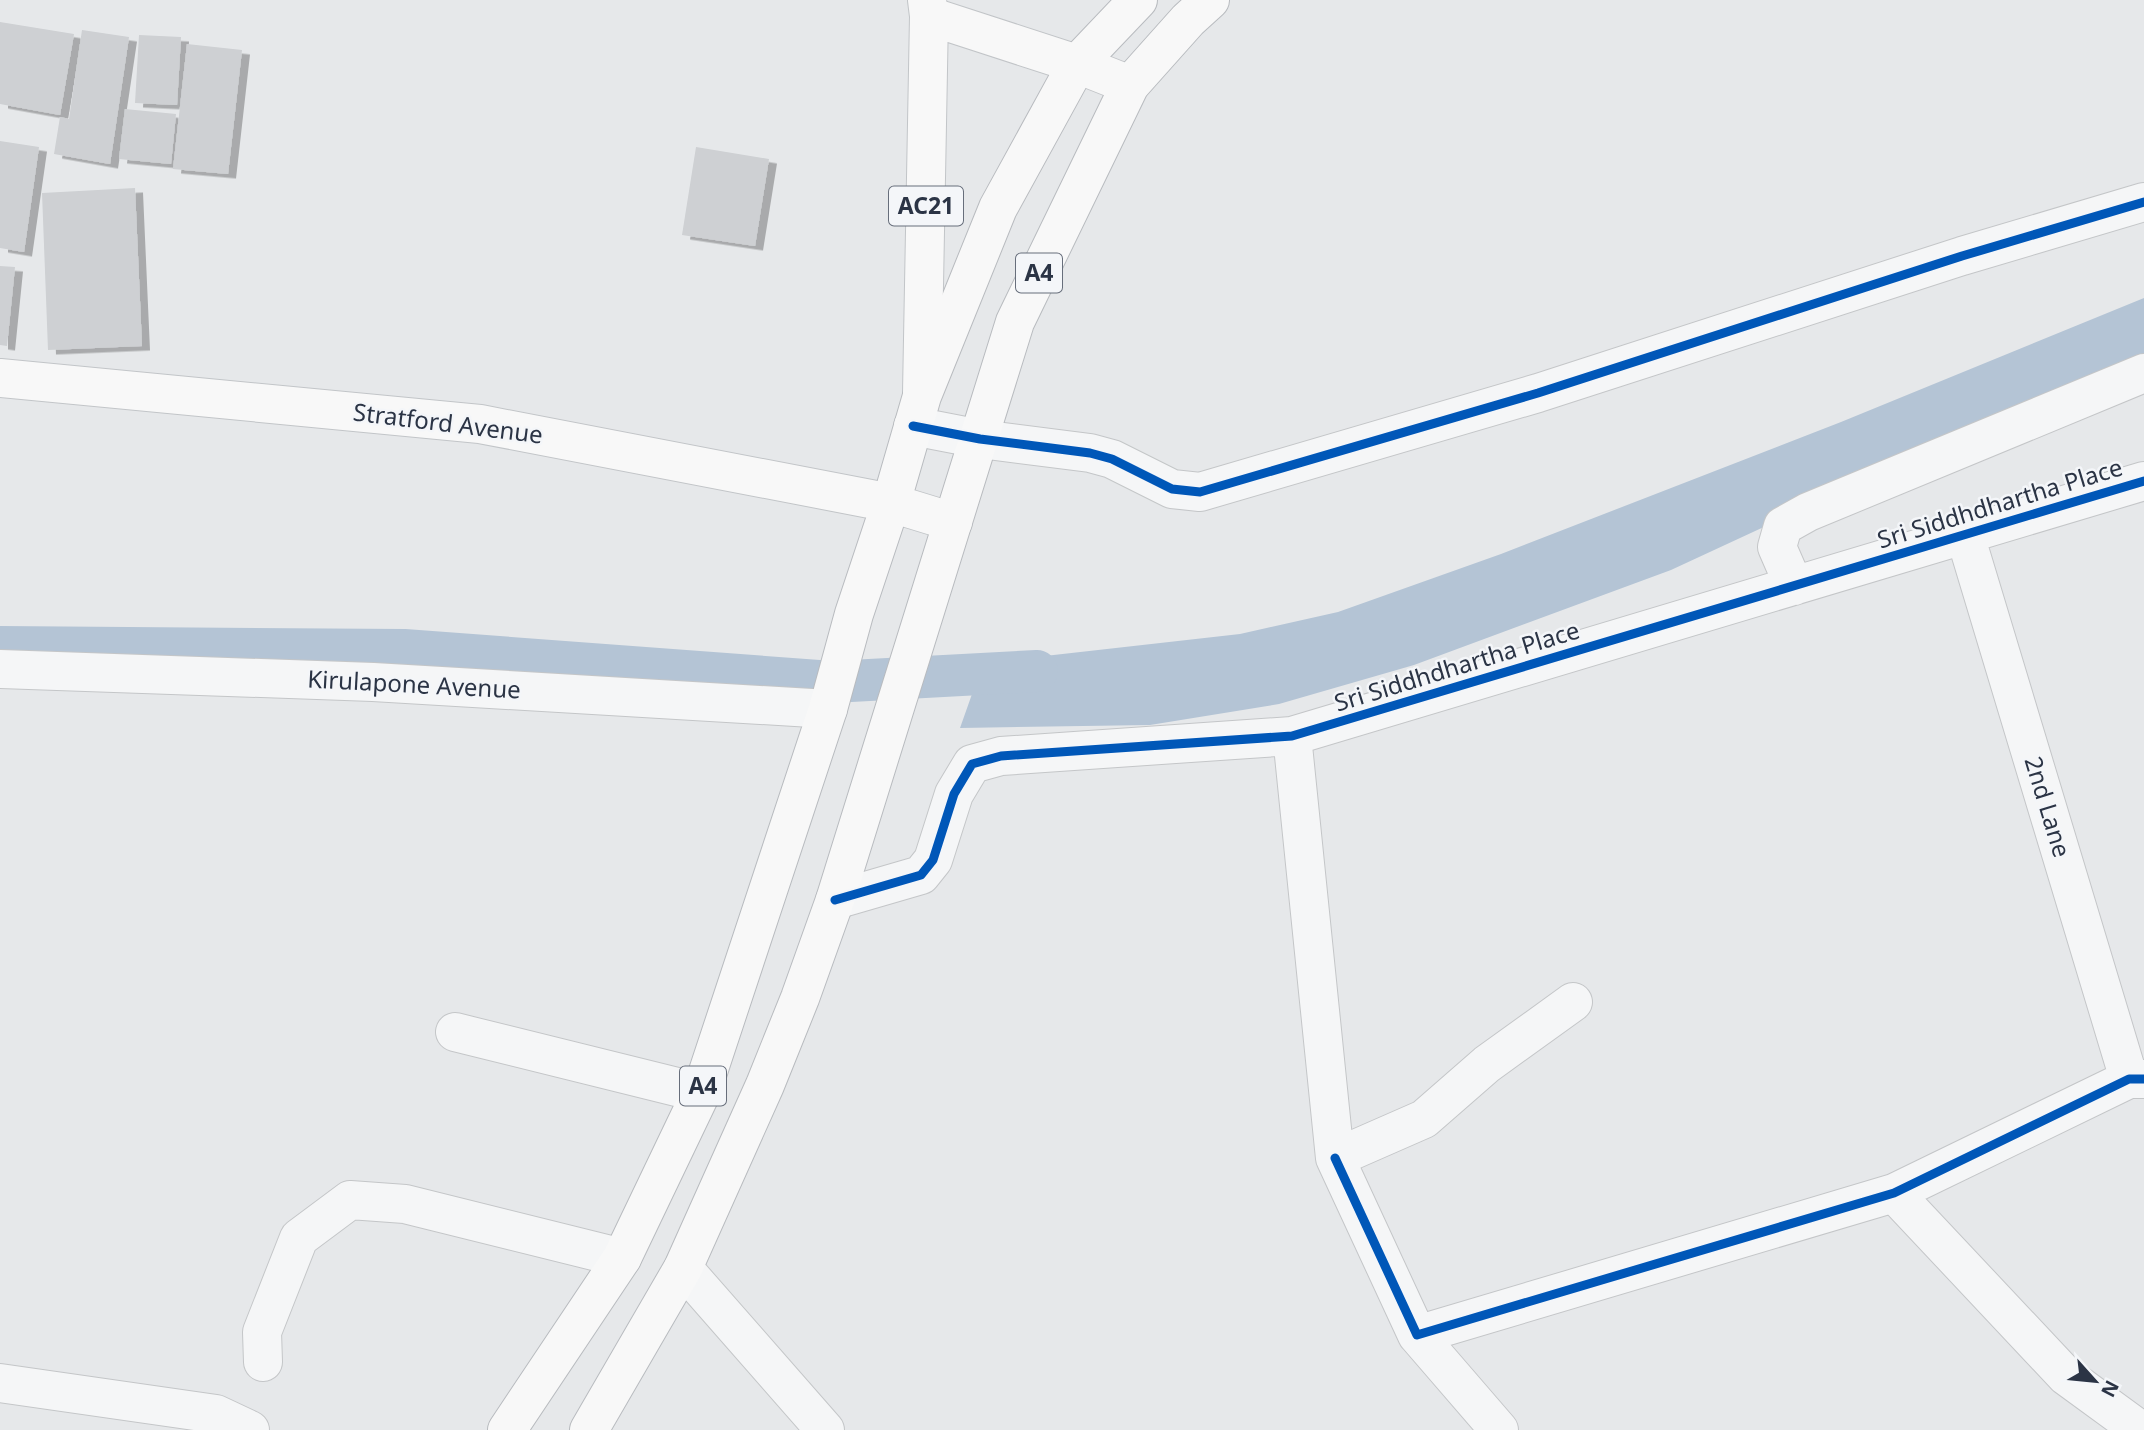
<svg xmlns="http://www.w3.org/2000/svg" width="2144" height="1430" viewBox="0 0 2144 1430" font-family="'Noto Sans',sans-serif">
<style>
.water{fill:#b4c4d5}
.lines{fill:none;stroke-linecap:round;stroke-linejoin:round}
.canal{stroke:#b4c4d5;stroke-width:42}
.building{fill:#ced0d3;filter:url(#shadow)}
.minor-casing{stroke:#c4c6c8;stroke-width:40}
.major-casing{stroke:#c2c5c8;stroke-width:40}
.highway-casing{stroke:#b8bbbf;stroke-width:40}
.minor{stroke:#f5f6f7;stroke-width:38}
.major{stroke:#f8f8f8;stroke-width:38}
.highway{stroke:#f8f8f8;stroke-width:38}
.cycleway-casing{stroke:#f4f6f9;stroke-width:13}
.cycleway{stroke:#0057b8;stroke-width:9}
.labels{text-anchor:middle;stroke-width:5;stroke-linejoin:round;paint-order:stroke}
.shield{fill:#f4f6f9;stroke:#676e7b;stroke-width:2}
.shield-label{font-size:23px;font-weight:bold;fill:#2b3445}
.street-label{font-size:24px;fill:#2b3445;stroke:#f4f6f9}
</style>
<defs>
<filter id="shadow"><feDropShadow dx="8" dy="4.5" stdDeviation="0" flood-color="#0004"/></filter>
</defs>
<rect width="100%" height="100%" fill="#e6e8ea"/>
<path class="water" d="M2144 298V362L1954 439 1671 570 1414 665 1279 704 1150 725 960 728 983 663 1240 634 1338 612 1501 554 1841 422Z"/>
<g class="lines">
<path class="canal" d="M0 647 404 650 832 682 1037 671"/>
</g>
<path class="building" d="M0 22 74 34 60 115 0 104Z
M82 30 129 37 110 164 54 154 60 117 69 119Z
M139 35 181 37 177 105 135 103Z
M187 44 242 50 228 174 173 169Z
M125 109 176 114 171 164 119 159Z
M0 141 39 147 24 252 0 248Z
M696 147 769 159 755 246 682 235Z
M135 188 142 346 48 350 42 193Z
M0 266 15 267 7 346 0 345Z"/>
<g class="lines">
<defs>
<path id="minor" d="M913 426 980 439 1090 453 1112 459 1172 489 1200 492 1538 393 1962 256 2144 202
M1965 535 2129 1079
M1794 586 1777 547 1783 526 1808 512 2144 373
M0 669 373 682 828 709
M1292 736 1335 1158 1424 1119 1487 1064 1573 1002
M835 900 921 875 933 860 954 794 972 764 1001 756 1292 736 2144 481
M455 1032 701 1093
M1335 1158 1417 1335 1894 1193 2129 1079H2144
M1894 1193 2066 1376 2140 1430
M683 1268 825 1430
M1417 1335 1499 1430
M263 1362 262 1332 299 1238 350 1200 405 1204 622 1258
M0 1383 216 1414 250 1430"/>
<path id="major" d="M929 16 1077 64 1130 85
M0 378 480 424 891 503 953 522
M922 393 929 16 927 0"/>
<path id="highway" d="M507 1430 622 1258 701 1093 828 709 854 614 891 503 922 396 998 208 1077 64 1138 0
M589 1430 683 1268 765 1085 800 998 835 900 1015 322 1130 85 1188 20 1210 0"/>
</defs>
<use href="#minor" class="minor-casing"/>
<use href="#major" class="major-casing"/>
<use href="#highway" class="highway-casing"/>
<use href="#minor" class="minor"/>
<use href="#major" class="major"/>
<use href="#highway" class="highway"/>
<defs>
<path id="cycleway" d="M913 426 980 439 1090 453 1112 459 1172 489 1200 492 1538 393 1962 256 2144 202
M835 900 921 875 933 860 954 794 972 764 1001 756 1292 736 2144 481
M1335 1158 1417 1335 1894 1193 2129 1079H2144"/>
</defs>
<use href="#cycleway" class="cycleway-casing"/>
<use href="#cycleway" class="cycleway"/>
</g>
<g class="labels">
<g class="shield">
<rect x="889" y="186.5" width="74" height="39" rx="5"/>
<rect x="1016" y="253.5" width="46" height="39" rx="5"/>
<rect x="680" y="1066.5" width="46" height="39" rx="5"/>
</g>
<g class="shield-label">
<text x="926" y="214">AC21</text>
<text x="1039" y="281">A4</text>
<text x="703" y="1094">A4</text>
</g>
<g class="street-label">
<text transform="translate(448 424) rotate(7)" y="8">Stratford Avenue</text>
<text transform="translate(2000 504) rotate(-17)" y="8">Sri Siddhdhartha Place</text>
<text transform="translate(1457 667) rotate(-17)" y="8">Sri Siddhdhartha Place</text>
<text transform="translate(414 685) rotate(3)" y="8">Kirulapone Avenue</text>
<text transform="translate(2047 807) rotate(73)" y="8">2nd Lane</text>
</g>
</g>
<g transform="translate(2095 1381) rotate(117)" stroke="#f4f6f9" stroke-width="5" paint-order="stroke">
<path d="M0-5L12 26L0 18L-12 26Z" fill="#2b3445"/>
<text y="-10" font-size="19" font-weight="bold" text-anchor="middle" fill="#2b3445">N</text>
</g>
</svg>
